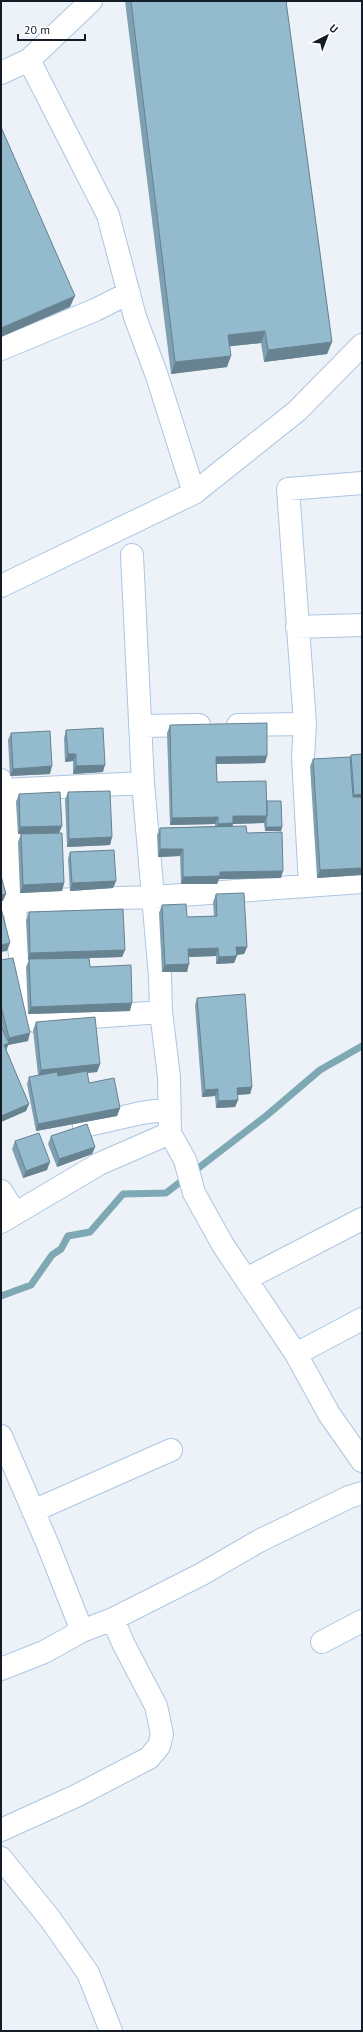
<svg xmlns="http://www.w3.org/2000/svg" width="363" height="2032" viewBox="0 0 363 2032" font-family="'PT Sans',sans-serif">
<style>
.lines{fill:none;stroke-linecap:round;stroke-linejoin:round}
.stream{stroke:#7ea9b4;stroke-width:7}
.minor-casing{stroke:#abc6e2;stroke-width:24}
.minor{stroke:#fff;stroke-width:22}
.wall{fill:#7ea0b0}
.shaded-wall{fill:#678290}
.building{fill:#93bacd;stroke:#678290}
</style>
<rect width="100%" height="100%" fill="#edf2f8"/>
<g class="lines">
<path class="stream" d="M1 1296 31 1285 52 1255 61 1249 68 1236 90 1232 123 1194 166 1193 266 1116 320 1070 362 1046"/>
<defs>
<path id="minor" d="M29 60 108 215 135 317 157 376 194 493 297 411 362 345
M1 73 29 60 91 1
M1 349 95 310 129 293
M132 555 143 783 160 976 161 1012 169 1077 170 1133 185 1160 194 1193 223 1245 296 1354 329 1414 362 1461
M1 586 194 493
M297 627 362 625
M238 725 305 724
M140 726 199 725
M1 780 12 837 14 901 27 1018 36 1021 161 1012
M3 790 143 783
M310 885 303 757 305 724 288 489 362 483
M1 905 14 901 154 897 362 882
M84 1126 141 1113 170 1109
M1 1191 15 1213
M1 1222 99 1164 170 1133
M246 1279 362 1219
M296 1354 362 1319
M1 1436 48 1545 82 1631
M33 1511 171 1450
M322 1642 362 1621
M1 1669 44 1652 82 1631 113 1619 202 1574 259 1541 349 1497 362 1493
M1 1830 76 1796 149 1758 159 1746 162 1734 156 1706 123 1643 113 1619
M1 1858 51 1920 88 1973 111 2031"/>
</defs>
<use href="#minor" class="minor-casing"/>
<use href="#minor" class="minor"/>
</g>
<path class="wall" d="M125 1H286L332 342 327 354 264 362 261 343 230 346 227 367 171 374Z
M170 725 267 756 265 763 216 764 217 782 267 801 282 827 281 831H265L264 823 233 824 232 826 247 833 281 878 219 879 217 884H181L180 856 158 857 157 835 160 828 215 826V824L170 825 167 733Z
M66 730 103 772 73 774V761L65 762 64 738Z
M11 733 50 774 10 776 8 740Z
M351 755 362 875 317 878 310 766 313 759 350 757Z
M68 792 112 837 110 845 67 847 65 800Z
M19 794 62 826 59 833 18 834 16 802Z
M21 834 64 883 62 891 20 893 18 842Z
M70 852 116 881 113 888 70 891 68 859Z
M216 894 247 947 244 954 237 955 234 963 216 964V956L189 957 187 972H162L159 913 162 905 187 917 214 916 213 902Z
M29 912 125 950 122 957 89 958 90 967 130 1011 28 1014 26 967 29 960H28L26 920Z
M1 960 28 1041 8 1045 6 1050 29 1104 26 1111 1 1122Z
M197 998 252 1087 250 1094 237 1095 238 1100 235 1107 216 1108 215 1096 202 1097 195 1005Z
M36 1022 100 1064 97 1072 87 1073 89 1083 120 1108 117 1116 36 1131 27 1084 29 1077 38 1075 33 1030Z
M51 1136 95 1147 92 1154 57 1167 48 1144Z
M15 1141 47 1170 23 1178 12 1149Z"/>
<path class="shaded-wall" d="M75 296 70 307 1 337V328Z
M265 331 261 343 224 347 228 335Z
M332 342 327 354 264 362 268 350Z
M231 356 227 367 171 374 175 362Z
M68 754H76L73 761 65 762Z
M267 756 265 763 214 764 216 757Z
M105 765 103 772 73 774 76 766Z
M52 766 50 774 10 776 13 769Z
M362 794V804H350L354 795Z
M233 816H267L264 823 233 824 231 831H216L218 824Z
M218 817 215 824 170 825 172 818Z
M62 826 59 833 18 834 20 827Z
M266 827H282L281 831H265Z
M112 837 110 845 67 847 69 839Z
M160 849H183L180 856 158 857Z
M362 868V875L317 878 320 870Z
M283 871 281 878 219 879 217 884H181L183 877 220 872Z
M116 881 113 888 70 891 72 883Z
M64 883 62 891 20 893 23 885Z
M6 894 3 901H1V895Z
M10 943 7 951 1 952V945Z
M236 947H247L244 954 234 955Z
M218 948 216 956 186 957 188 949Z
M125 950 122 957 28 960 30 953Z
M237 956 234 963 216 964 219 957Z
M189 964 187 972H162L165 965Z
M132 1003 130 1011 28 1014 31 1007Z
M30 1033 28 1041 8 1045 6 1051 4 1045 6 1044 9 1038Z
M100 1064 97 1072 38 1077 41 1070Z
M252 1087 250 1094 234 1095 237 1088Z
M218 1089 215 1096 202 1097 205 1090Z
M238 1100 235 1107 216 1108 218 1101Z
M29 1104 26 1111 1 1122V1116Z
M120 1108 117 1116 36 1131 38 1124Z
M95 1147 92 1154 57 1167 59 1159Z
M50 1162 47 1170 23 1178 26 1171Z"/>
<path class="building" d="M131 1H286L332 342 268 350 265 331 228 335 231 356 175 362Z
M1 127 75 296 1 328Z
M267 723V756L216 757 217 782 266 781 267 816H233V823L218 824V817L172 818 170 725Z
M103 728 105 765 76 766V754H68L66 730Z
M50 731 52 766 13 769 11 733Z
M362 754V794L354 795 351 755Z
M350 757 353 797H362V868L320 870 313 759Z
M110 791 112 837 69 839 68 792Z
M60 792 62 826 20 827 19 794Z
M267 801H281L282 827H266V819L267 816Z
M246 826 247 833 282 832 283 871 220 872V876L183 877V849H160V828Z
M62 833 64 883 23 885 21 834Z
M114 850 116 881 72 883 70 852Z
M1 876 6 894 1 895Z
M244 893 247 947H236L237 956 219 957 218 948 188 949 189 964 165 965 162 905 186 904 187 917 217 916 216 894Z
M1 908 10 943 1 945Z
M123 909 125 950 30 953 29 912Z
M13 958 30 1033 9 1038 1 1006V960Z
M89 958 90 967 131 965 132 1003 31 1007 29 959Z
M245 994 252 1087 237 1088 238 1100 218 1101V1089L205 1090 197 998Z
M95 1017 100 1064 41 1070 36 1022Z
M1 1026 9 1043 4 1045 29 1104 1 1116Z
M87 1071 89 1083 114 1078 120 1108 38 1124 29 1077 57 1072 58 1076Z
M87 1124 95 1147 59 1159 51 1136Z
M39 1133 50 1162 26 1171 15 1141Z"/>
<rect width="363" height="2032" fill="none" stroke="#131c27" stroke-width="4"/>
<g transform="translate(327 36) rotate(42)" stroke="#ffffff" stroke-width="3" paint-order="stroke">
<path d="M0-3L7 15L0 10L-7 15Z" fill="#131c27"/>
<text y="-6" font-size="11" font-weight="bold" text-anchor="middle" fill="#131c27">U</text>
</g>
<path d="M18 34v6h67v-6" fill="none" stroke="#131c27" stroke-width="2"/>
<text x="24" y="34" font-size="12" fill="#131c27" stroke="#ffffff" stroke-width="3" paint-order="stroke">20 m</text>
</svg>
